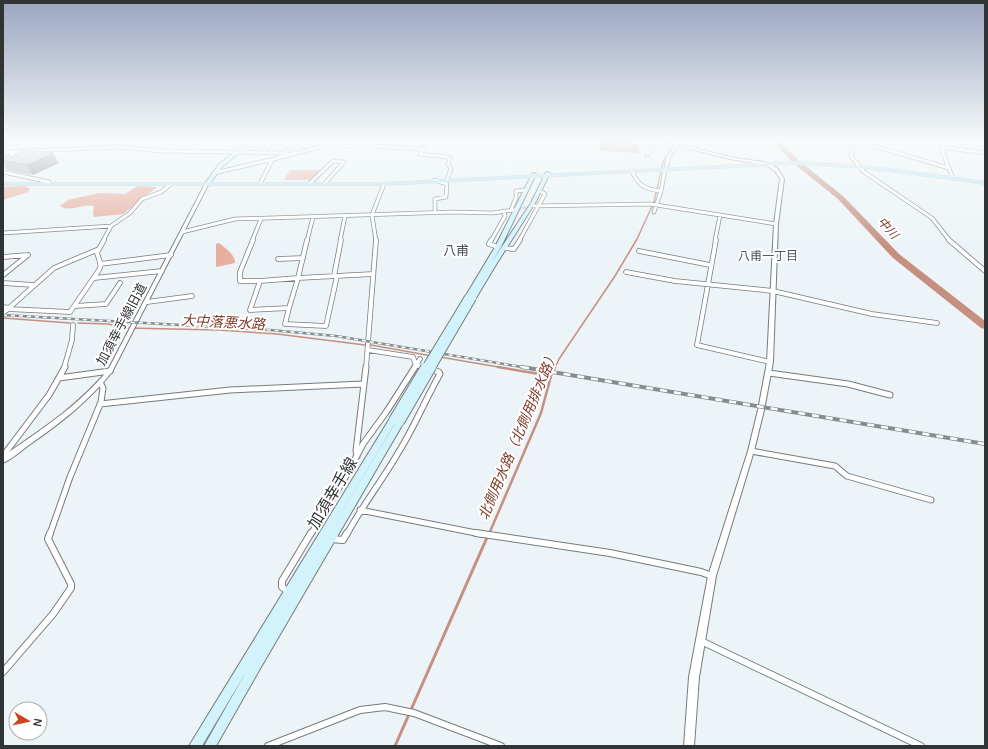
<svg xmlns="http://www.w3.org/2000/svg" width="988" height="749" viewBox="0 0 988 749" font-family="Helvetica,'Noto Sans JP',sans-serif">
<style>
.forest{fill:#e8afa1}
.water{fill:#c58f81}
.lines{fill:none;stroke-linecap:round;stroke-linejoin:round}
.stream-far2{stroke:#c58f81;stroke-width:1.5}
.stream-far1{stroke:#c58f81;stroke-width:2.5}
.stream{stroke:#c58f81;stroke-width:3}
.river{fill:#c58f81;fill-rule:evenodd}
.minor-tunnel{stroke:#c7ced0;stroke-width:3;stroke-dasharray:3 1.5;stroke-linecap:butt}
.minor-far3-casing{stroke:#757c7e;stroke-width:4.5}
.minor-far2-casing{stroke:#757c7e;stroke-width:5.5}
.minor-far1-casing{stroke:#757c7e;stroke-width:7}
.minor-casing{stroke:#757c7e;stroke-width:8}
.tertiary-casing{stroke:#757c7e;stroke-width:2}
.secondary-casing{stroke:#757c7e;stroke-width:2}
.primary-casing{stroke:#cececf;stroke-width:2}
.minor-far3{stroke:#fff;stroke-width:3}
.minor-far2{stroke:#fff;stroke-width:4}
.minor-far1{stroke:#fff;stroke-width:5}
.minor{stroke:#fff;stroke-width:6}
.tertiary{fill:#fff;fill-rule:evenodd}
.secondary{fill:#d3f3fc;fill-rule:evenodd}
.primary{fill:#a7e7f8;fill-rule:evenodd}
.rail-far1-casing{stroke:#878c8e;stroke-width:2.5}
.rail-casing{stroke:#878c8e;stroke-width:4}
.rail-far1{stroke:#fff;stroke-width:1.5;stroke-dasharray:4;stroke-linecap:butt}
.rail{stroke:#fff;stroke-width:2.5;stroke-dasharray:7;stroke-linecap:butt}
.secondary-bridge-far1-casing{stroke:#757c7e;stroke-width:8;stroke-linecap:butt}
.secondary-bridge-casing{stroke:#757c7e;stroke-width:10;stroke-linecap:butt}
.secondary-bridge-far1{stroke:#d3f3fc;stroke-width:6}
.secondary-bridge{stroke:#d3f3fc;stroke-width:8}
.wall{fill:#a3a9ac}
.shaded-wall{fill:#858a8c}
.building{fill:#bec5c8;stroke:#858a8c}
.labels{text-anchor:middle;stroke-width:4;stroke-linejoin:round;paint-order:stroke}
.far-water-label{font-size:12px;font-style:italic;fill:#803b2a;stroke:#fff}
.far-neighbourhood-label{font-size:12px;fill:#4f5557;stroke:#fff}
.far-quarter-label{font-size:13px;fill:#4f5557;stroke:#fff}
.street-label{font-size:13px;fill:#313435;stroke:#fff}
.water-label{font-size:14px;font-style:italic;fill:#803b2a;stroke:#fff}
.near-street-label{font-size:16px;fill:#313435;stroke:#fff}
</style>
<rect width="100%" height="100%" fill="#ecf4f7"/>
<path class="forest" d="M290 170H322L310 180H284Z
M23 186 30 188 28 192 3 200V187Z
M138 186 157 187 123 214 94 217 93 213 94 206C83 203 70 213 60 206L68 200 99 193 125 194Z
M219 243C226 249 235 254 235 263L216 267V244Z"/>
<path class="water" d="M597 142H631L638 144 639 153 601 151Z"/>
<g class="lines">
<path class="stream-far2" d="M3 318 70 323
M78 323 108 324 127 328 218 330 277 334 365 345
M371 345 432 356
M440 357 504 368
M555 368 559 359 615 276 637 239 654 202 663 162 675 143"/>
<path class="stream-far1" d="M498 367 551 376
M489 534 541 413 551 376 555 367"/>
<path class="stream" d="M395 746 489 533"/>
<path class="river" d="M774 142H781L798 160 843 196 899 254 985 321V329L981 328 893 258 838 199 793 163Z"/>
<path class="minor-tunnel" d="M514 210 534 206"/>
<defs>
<path id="minor-far3" d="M342 142 339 146H350L356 142
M363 142 372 146 424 149 420 154 448 157 450 158 448 164 451 169 447 179
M854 142 851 156 864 172 932 218 950 241
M860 142 949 168
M939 142 952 176
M109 146 120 142
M941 147 985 153
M424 149 428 142
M264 151 271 142
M3 152 122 147 161 151 287 153
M647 155 655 142
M282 157 338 142
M3 162 17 151
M632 171C638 186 645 189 661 191
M3 172 49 182
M214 173 278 158 286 153 295 142
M434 180 447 184 446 197 435 199V213
M261 182 272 160
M310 183 333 161 344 162 325 183
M534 206 650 204 776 224
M511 210 516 198V191L527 190
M654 212 661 191 665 169
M182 232 235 219 453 212 492 213 514 210
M3 233 111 226
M103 241 111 226 130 213 142 199 161 192 170 185
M252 241 261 219
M307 241 313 217
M340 241 345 216
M376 241 372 215 384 184
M491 241 505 216 504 211
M519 241 545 194 540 191
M715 241 720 215"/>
<path id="minor-far2" d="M253 240 240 272V281H260
M307 240 298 278 373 274
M491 240 489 244 498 247
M716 240 697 345 770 362
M949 240 985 271
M504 248 514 249 520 240
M639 251 710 265
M3 257 28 255
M278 259 303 258
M100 264 171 255
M626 272 675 281 773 291 872 314 937 323
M3 275 28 255
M334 276 341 240
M94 278 162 271
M298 278 289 308 250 310 260 281Z
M3 283 34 285
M147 302 192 296
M75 306 106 304 120 283
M3 307 9 308 54 268 99 249
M9 308 8 309 70 312 99 270 101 265 97 253 104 240
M289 308 285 324 326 326 337 276
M3 313 8 309
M368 350 413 357 416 365 426 368
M64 368 72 340 73 325
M366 368 376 240
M414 368 420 359"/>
<path id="minor-far1" d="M769 373 848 384 890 395
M59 378 110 371
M100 404 230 390 363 384
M751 451 835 466 847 476 931 500
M3 456 49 395 65 367
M357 456 356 451 366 367
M360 510 481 534
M50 534 70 477 101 402 103 388 101 384
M311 534 346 476 363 444 387 411 415 367
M347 534C362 506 382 481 398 453 414 428 425 400 440 374L439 372 423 367"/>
<path id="minor" d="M476 533 610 553 701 572 712 576
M331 539 343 540 347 533
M289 592 282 587V581L311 533
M701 641 921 746
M3 672 53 614 71 588V584L48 539 50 533
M268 746 360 710 385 707 414 713 501 746"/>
<path id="tertiary" d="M666 142H680L679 144 730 157 768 163 778 169 784 179 778 224 773 362 764 410 754 451 716 576 699 677 694 746H684L689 677 708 576 748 451 758 410 767 362 774 224 780 179 775 171 766 165 730 159 678 146 670 158 668 167 665 168 666 158 675 145Z
M205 184 208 185 112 372C88 402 59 424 29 445 21 451 12 459 3 463V456C41 430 78 406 108 370Z"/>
<path id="secondary" d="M248 142H253L223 166 208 186H204V185L219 164Z
M546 172 550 173 535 203 497 263 476 298 473 300 470 298H466L465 297 495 247 532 174 534 173 536 174 501 247 491 263 531 203Z
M393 417 396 418 397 420 396 422 321 546 397 420H403L404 422 261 667 216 746H204L246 672 202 746H189L390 418Z"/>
<path id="primary" d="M791 162C856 163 920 172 985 182V184L912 174 864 168 791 164 384 185H3V183H384Z"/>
</defs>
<use href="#minor-far3" class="minor-far3-casing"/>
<use href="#minor-far2" class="minor-far2-casing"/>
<use href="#minor-far1" class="minor-far1-casing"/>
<use href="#minor" class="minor-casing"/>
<use href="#tertiary" class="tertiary-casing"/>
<use href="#secondary" class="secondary-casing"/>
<use href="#primary" class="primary-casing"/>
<use href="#minor-far3" class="minor-far3"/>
<use href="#minor-far2" class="minor-far2"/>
<use href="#minor-far1" class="minor-far1"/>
<use href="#minor" class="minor"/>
<use href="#tertiary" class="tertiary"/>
<use href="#secondary" class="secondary"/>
<use href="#primary" class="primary"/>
<defs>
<path id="rail-far1" d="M3 315 270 330 336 336 528 368"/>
<path id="rail" d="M522 367 985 444"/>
</defs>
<use href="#rail-far1" class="rail-far1-casing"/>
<use href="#rail" class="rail-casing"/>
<use href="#rail-far1" class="rail-far1"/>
<use href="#rail" class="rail"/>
<defs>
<path id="secondary-bridge-far1" d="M425 368 468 297
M432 368 473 298"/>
<path id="secondary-bridge" d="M393 420 425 367
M400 422 432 367"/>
</defs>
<use href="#secondary-bridge-far1" class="secondary-bridge-far1-casing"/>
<use href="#secondary-bridge" class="secondary-bridge-casing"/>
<use href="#secondary-bridge-far1" class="secondary-bridge-far1"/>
<use href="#secondary-bridge" class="secondary-bridge"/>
</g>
<path class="wall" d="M3 160 59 163 33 175 7 170 3 163Z"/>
<path class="shaded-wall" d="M53 153 59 163 33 175 27 165Z"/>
<path class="building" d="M26 150 53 153 27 165 3 160V158L6 156 13 157Z"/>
<linearGradient id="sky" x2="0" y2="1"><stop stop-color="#9aa5bf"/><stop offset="0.57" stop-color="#f6fafb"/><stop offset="1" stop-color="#f6fafb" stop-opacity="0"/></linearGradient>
<rect width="988" height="247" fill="url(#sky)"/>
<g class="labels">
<g class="far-water-label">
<text transform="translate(888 228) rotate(48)" y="4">中川</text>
</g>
<g class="far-neighbourhood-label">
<text x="768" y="260">八甫一丁目</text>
</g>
<g class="far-quarter-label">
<text x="456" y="255">八甫</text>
</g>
<g class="street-label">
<text transform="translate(121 324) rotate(-62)" y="5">加須幸手線旧道</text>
</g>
<g class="water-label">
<text transform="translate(223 322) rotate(3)" y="5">大中落悪水路</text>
<text transform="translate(518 435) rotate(-67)" y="5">北側用水路（北側用排水路）</text>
</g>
<g class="near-street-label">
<text transform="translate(332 493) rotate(-59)" y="6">加須幸手線</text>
</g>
</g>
<rect width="988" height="749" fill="none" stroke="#313435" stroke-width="8"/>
<g transform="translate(28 721) rotate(99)"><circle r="19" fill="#ffffff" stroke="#adaeae"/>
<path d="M0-3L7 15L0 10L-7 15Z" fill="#cd4422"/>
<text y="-6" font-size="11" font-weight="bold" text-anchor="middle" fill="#313435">N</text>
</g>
</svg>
